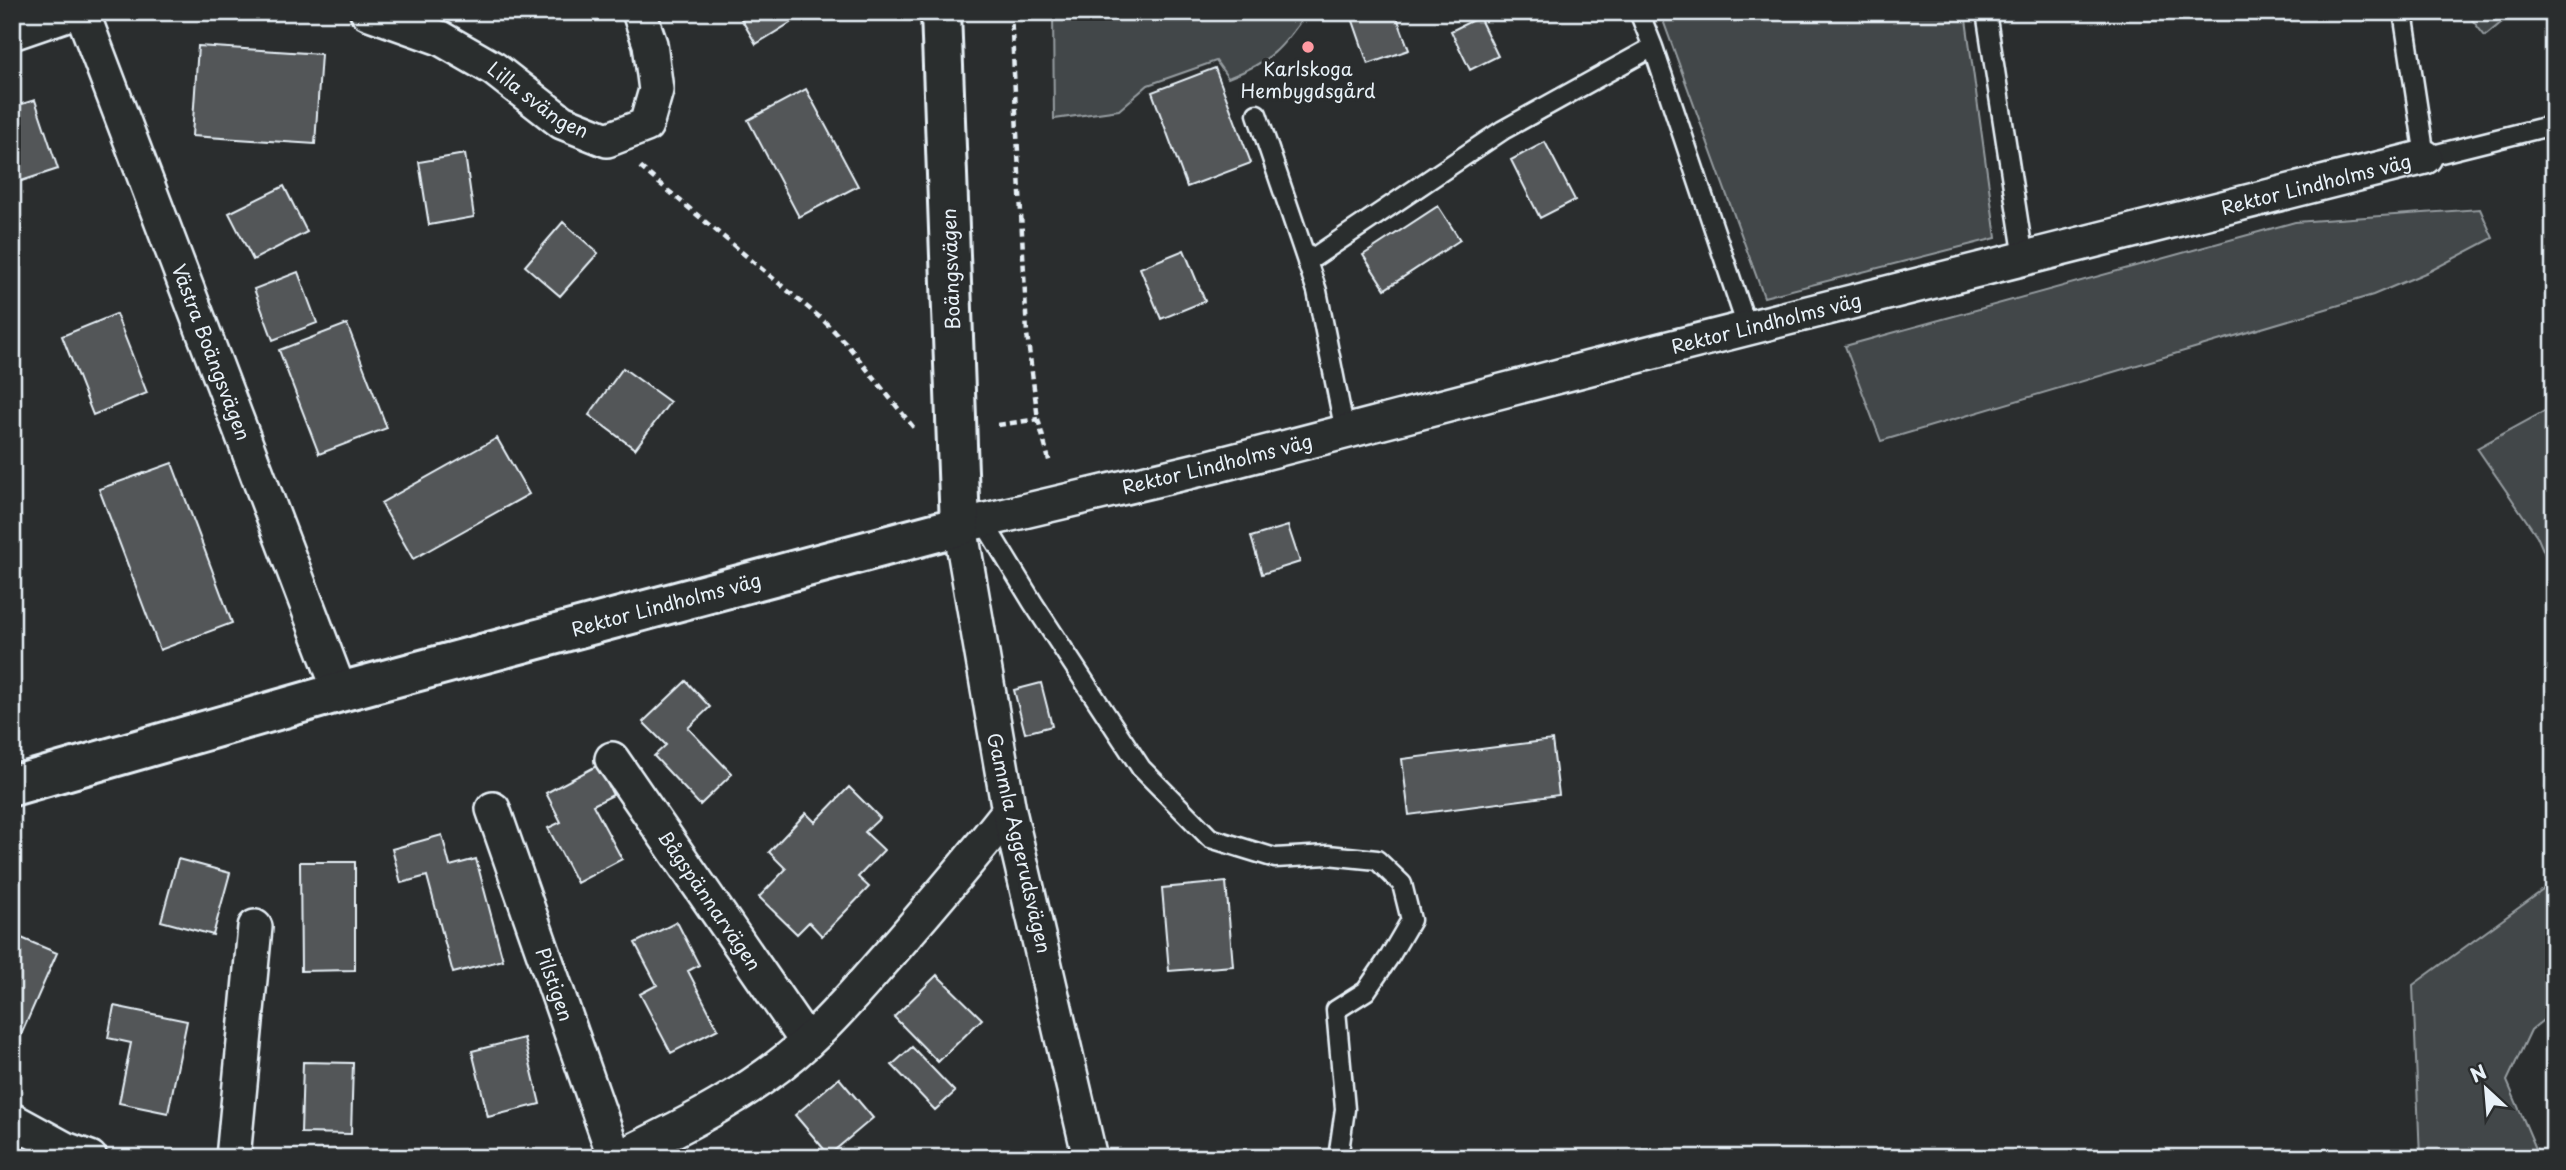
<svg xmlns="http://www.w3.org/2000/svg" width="2566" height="1170" viewBox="0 0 2566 1170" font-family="'Playpen Sans',sans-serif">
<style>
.green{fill:#424648;stroke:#959ca0;stroke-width:2}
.building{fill:#535759;stroke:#e8f1f8;stroke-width:2}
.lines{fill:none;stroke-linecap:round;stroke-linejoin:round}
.service-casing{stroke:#e8f1f8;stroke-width:23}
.minor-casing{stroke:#e8f1f8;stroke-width:38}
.tertiary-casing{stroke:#e8f1f8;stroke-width:44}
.path{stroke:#e8f1f8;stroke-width:4.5;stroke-dasharray:7 5;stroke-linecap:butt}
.service{stroke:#2a2d2e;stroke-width:18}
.minor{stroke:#2a2d2e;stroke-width:33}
.tertiary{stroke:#2a2d2e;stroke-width:38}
.poi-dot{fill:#ff9aa2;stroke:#2a2d2e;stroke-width:2.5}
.labels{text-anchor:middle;stroke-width:7;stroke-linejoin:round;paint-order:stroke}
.poi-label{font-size:19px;fill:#e8f1f8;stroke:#2a2d2e}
.street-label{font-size:19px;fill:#e8f1f8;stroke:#2a2d2e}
</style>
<rect width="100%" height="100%" fill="#2a2d2e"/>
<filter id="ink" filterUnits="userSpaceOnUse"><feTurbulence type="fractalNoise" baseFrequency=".0143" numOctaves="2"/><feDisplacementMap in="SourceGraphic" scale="14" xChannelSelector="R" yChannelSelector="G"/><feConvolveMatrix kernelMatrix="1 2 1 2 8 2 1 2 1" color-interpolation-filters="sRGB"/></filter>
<g filter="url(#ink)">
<path class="green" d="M1053 12H1307C1282 49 1270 62 1228 78L1216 61 1148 85 1119 110 1054 119Z
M1660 12H1965L1996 238 1764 297Z
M2466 12H2514L2485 36Z
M2480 209 2493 238 2430 271 2373 295 1881 441 1845 346 2295 222Z
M2554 406V575L2537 536 2477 448Z
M2554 882V1011L2531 1030 2507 1081 2540 1158H2420L2413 985Z"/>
<path class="building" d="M737 12H808L756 44Z
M1350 12H1395L1409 50 1368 64Z
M1479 17 1498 56 1470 70 1451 31Z
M198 46 321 54 315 144 192 136Z
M1215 68 1251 163 1187 187 1152 92Z
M806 89 858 186 799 217 748 120Z
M35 100 58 169 12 184V107Z
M1545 142 1575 200 1540 218 1511 160Z
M465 154 474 217 429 225 419 162Z
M284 186 307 232 253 260 229 213Z
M1438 206 1460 240 1385 289 1363 255Z
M563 222 598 253 560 296 525 266Z
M1184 250 1205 301 1161 319 1140 268Z
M298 272 317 323 273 340 254 289Z
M116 314 147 393 93 415 62 336Z
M347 324 387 428 319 454 279 350Z
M623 368 670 402 635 449 589 415Z
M497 438 529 494 413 559 381 503Z
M172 463 232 623 160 650 99 489Z
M1288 526 1300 562 1262 574 1251 537Z
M686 681 710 707 688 728 732 774 700 805 654 756 666 745 643 722Z
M1041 683 1052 726 1025 733 1014 690Z
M1552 740 1559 795 1409 815 1402 759Z
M598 765 613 795 593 805 622 859 577 883 548 828 561 822 546 793Z
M849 787 880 818 865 832 884 850 858 877 869 887 822 936 809 922 797 934 759 897 786 869 769 852 806 813 815 822Z
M442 835 450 866 476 859 503 960 453 973 427 876 401 883 392 849Z
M178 859 230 873 213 935 161 921Z
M300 862H355V970L301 971Z
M1226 882 1233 966 1169 971 1162 888Z
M677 922 699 965 688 971 718 1029 671 1053 640 994 657 985 635 943Z
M12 934 57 953 13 1053H12Z
M937 975 982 1019 938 1062 894 1017Z
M114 1006 187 1021 168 1113 119 1103 131 1043 108 1038Z
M524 1038 540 1104 488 1117 472 1051Z
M912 1047 955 1092 935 1110 892 1065Z
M303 1062 353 1063 351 1134 301 1133Z
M839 1078 873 1118 829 1155 795 1115Z"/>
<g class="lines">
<defs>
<path id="service" d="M1639 12 1653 47 1748 330
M1986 12 2024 259
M2403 12 2425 157 2541 128 2554 127
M1257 114 1317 291 1345 432
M1307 262 1503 130 1653 47
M983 521 1033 603 1141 768 1210 838 1275 858 1328 855 1377 860 1402 884 1411 920 1390 956 1366 991 1336 1010 1345 1109 1338 1158"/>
<g id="minor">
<path id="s1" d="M82 12 340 692"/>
<path id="s2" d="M367 12 440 38 494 69 562 122 607 140 646 125 656 90 650 44 639 12"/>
<path d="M12 33 73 12"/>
<path id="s3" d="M612 759 807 1042"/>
<path id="s4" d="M493 809 615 1158"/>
<path d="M12 1120 65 1149 90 1158"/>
<path d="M233 1158 255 927"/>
<path d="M618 1158C684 1126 754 1092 808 1041 839 1013 865 981 892 951 932 905 971 859 1009 811"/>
<path id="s5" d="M1090 1158 1009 811 960 526 1210 467 1590 368 2425 157"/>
</g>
<g id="tertiary">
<path id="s6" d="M12 786 340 692 960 526 941 12"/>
</g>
</defs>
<use href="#service" class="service-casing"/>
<use href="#minor" class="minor-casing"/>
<use href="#tertiary" class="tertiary-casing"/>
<path class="path" d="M1011 12 1027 334 1038 419 1050 464
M640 167 824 321 845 342 914 428
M998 425 1038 419"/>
<use href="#service" class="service"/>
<use href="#minor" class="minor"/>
<use href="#tertiary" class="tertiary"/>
</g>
</g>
<circle class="poi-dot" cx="1308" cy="47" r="7"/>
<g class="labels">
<g class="poi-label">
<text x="1308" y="76">Karlskoga<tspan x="1308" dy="22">Hembygdsgård</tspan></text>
</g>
<g class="street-label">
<text dy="7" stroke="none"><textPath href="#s2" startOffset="194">Lilla svängen</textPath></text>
<text dy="7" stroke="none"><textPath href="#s5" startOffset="2044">Rektor Lindholms väg</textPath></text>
<text transform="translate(951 269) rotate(-92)" y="7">Boängsvägen</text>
<text dy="7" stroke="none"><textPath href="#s5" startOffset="1477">Rektor Lindholms väg</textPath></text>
<text dy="7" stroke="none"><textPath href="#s1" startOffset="364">Västra Boängsvägen</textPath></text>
<text dy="7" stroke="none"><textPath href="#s5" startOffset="910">Rektor Lindholms väg</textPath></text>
<text dy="7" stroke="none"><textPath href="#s6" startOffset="679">Rektor Lindholms väg</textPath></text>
<text transform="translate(1019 843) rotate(77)" y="7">Gammla Aggerudsvägen</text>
<text dy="7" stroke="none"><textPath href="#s3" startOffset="172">Bågspännarvägen</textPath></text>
<text dy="7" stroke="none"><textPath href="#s4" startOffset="186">Pilstigen</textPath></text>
</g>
</g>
<rect width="2566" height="1170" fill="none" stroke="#2a2d2e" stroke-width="42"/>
<rect x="21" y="21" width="2524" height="1128" fill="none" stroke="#e8f1f8" stroke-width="2.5" filter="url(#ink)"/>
<g transform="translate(2486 1089) rotate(334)" stroke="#2a2d2e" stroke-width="5" paint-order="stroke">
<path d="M0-5L12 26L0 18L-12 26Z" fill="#e8f1f8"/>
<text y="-10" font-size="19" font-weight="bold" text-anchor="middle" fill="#e8f1f8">N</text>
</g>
</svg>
